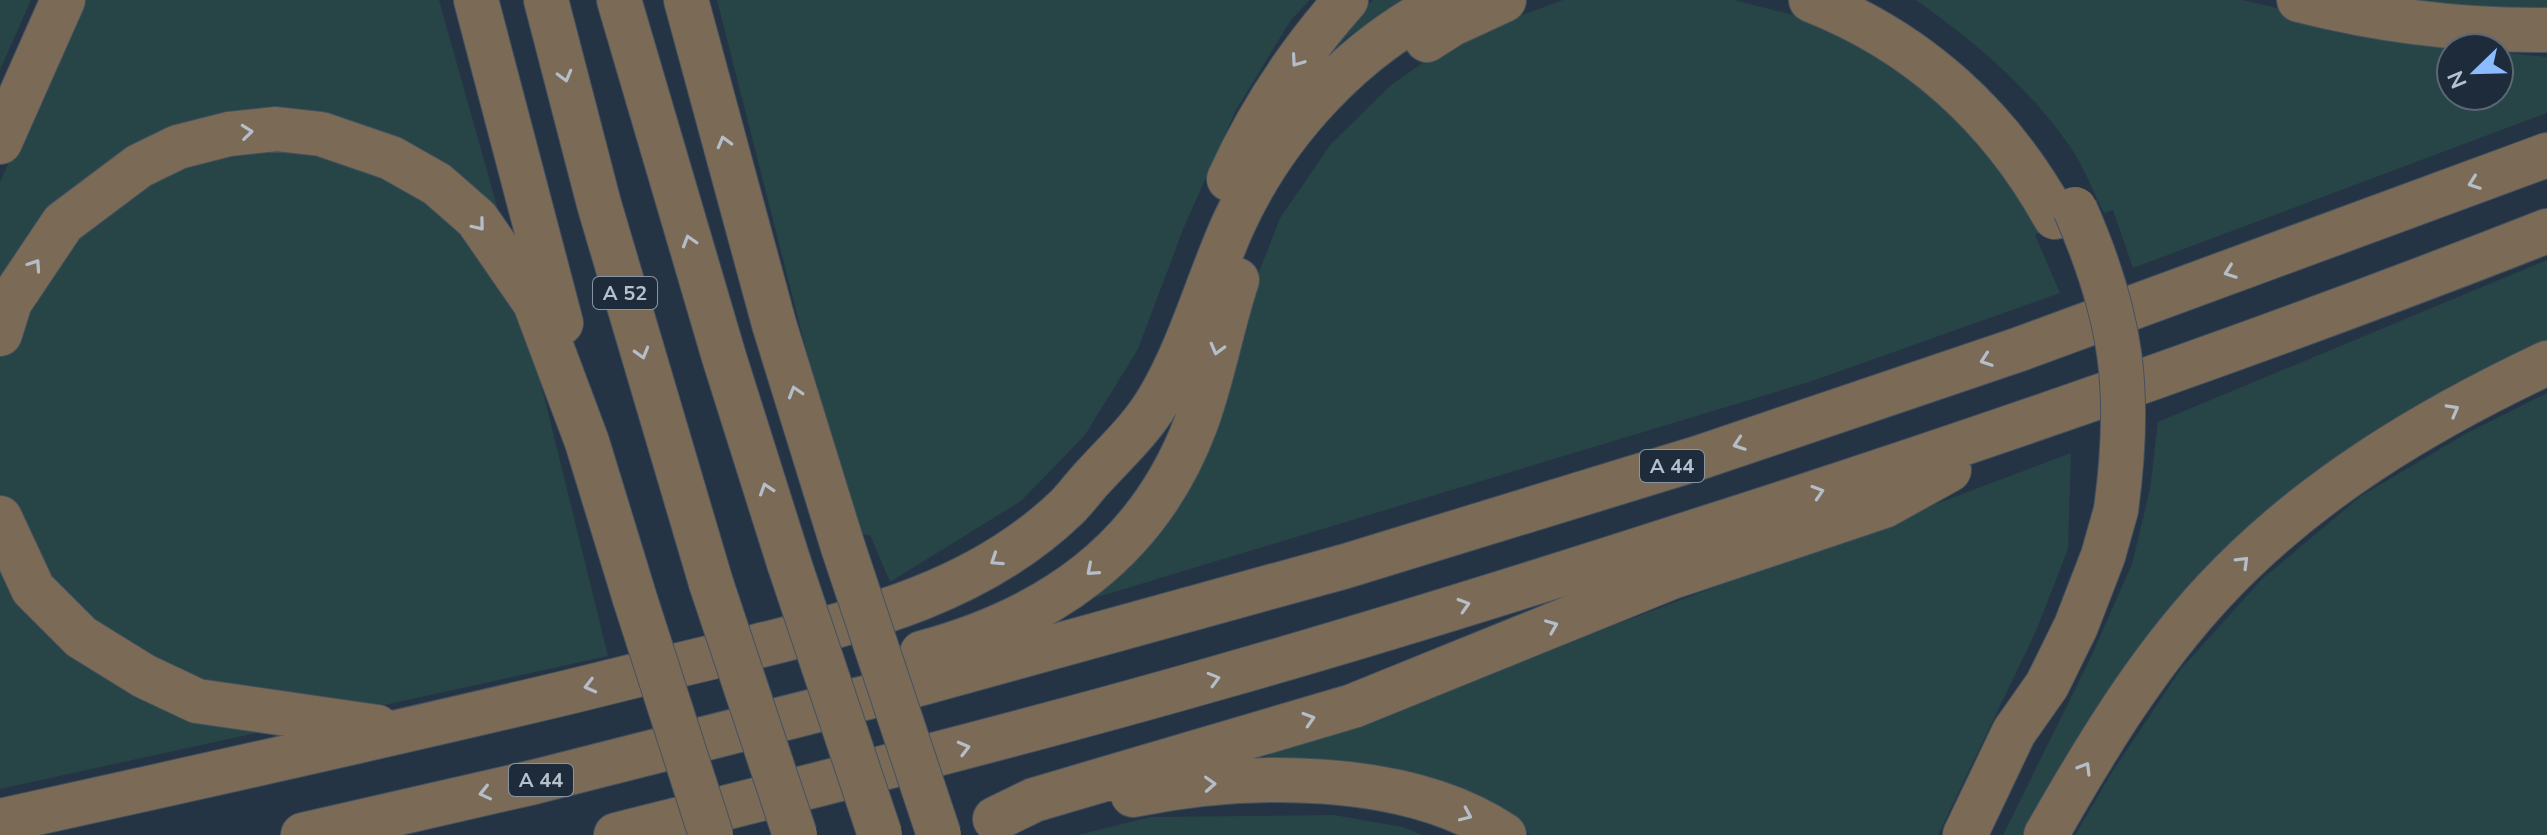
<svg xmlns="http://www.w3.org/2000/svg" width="2547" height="835" viewBox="0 0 2547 835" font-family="'Nunito Sans',sans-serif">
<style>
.green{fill:#274446}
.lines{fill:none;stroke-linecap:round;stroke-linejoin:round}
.highway-casing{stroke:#44515f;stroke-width:46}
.highway{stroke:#7b6b56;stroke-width:44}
.highway-bridge-casing{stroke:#44515f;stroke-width:46;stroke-linecap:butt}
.highway-bridge{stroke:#7b6b56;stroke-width:44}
.oneway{stroke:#b4bdc8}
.labels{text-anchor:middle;stroke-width:8;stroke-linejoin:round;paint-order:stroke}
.shield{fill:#1e2b3a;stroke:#8994a2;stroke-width:2}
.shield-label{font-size:20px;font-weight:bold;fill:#b7c1ce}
</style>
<rect width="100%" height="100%" fill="#253445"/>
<path class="green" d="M0 0H31L0 70Z
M81 0H439L500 217 608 656 0 789V182Z
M717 0H1310L1291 20 1236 110 1184 227 1138 349 1085 435 1021 501 890 582 870 535 853 534Z
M1373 0H1404L1347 37 1298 87 1341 30Z
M1563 0H1734L1825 23 1907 70 1974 129 2042 231 2035 235 2060 293 1812 381 1091 599 1137 557 1248 300 1280 218 1331 144 1391 85 1457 39Z
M1916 0H2242L2451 48V96H2499V52L2547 57V113L2133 268 2113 210 2104 213C2093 192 2084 167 2071 148 2028 86 1976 43 1916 0Z
M2404 0H2547V15Z
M2547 260V349L2337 464 2027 835H2003L2090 659 2132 564 2150 489 2158 422Z
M2547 393V835H2075L2112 772 2181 669 2262 579 2361 496 2467 433Z
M2071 453 2068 549 2036 631 1938 835H1530L1516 823 1245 764Z
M1334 815 1403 827 1422 835H1078L1150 817Z"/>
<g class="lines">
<defs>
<path id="highway" d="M476 0 561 323
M546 0 599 204 711 583
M619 0 724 357 789 563
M686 0 774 324 843 547
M1811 0C1918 42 2000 117 2055 217
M2299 0C2381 21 2462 31 2547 30
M1427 40 1452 24 1504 0
M0 142 63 0
M1229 179C1259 113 1298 54 1346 0
M0 334 10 302 63 223 139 166 178 147 229 134 276 129 321 134 391 158 437 184 477 219 535 303 587 442 635 599
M0 518 33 589 81 637 144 676 197 701 377 727
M922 653C1048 619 1147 552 1195 426 1213 379 1221 328 1237 280
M1133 795C1246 772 1405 769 1504 835
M995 819 1034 800 1353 706 1669 578 1884 506 1949 470
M0 821C191 779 382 737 573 691 633 676 694 661 754 647 868 619 980 591 1067 507 1077 497 1086 484 1096 474 1119 449 1142 428 1159 399 1190 346 1207 284 1232 227 1275 131 1354 46 1449 0
M303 835 534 782 908 687 1346 566 1698 458 2020 349 2547 155
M616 835C817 785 1018 735 1217 678 1380 632 1542 581 1703 529 1987 438 2269 340 2547 231
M1965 835 2014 732 2047 685 2076 626 2103 556 2116 510
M2046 835C2095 749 2146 664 2214 591 2307 491 2424 421 2547 363"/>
</defs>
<use href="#highway" class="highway-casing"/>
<use href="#highway" class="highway"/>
<defs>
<path id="highway-bridge" d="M2075 209C2123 318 2132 393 2116 510
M843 547 939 835
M789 563 880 835
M711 583 795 835
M635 599 711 835"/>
</defs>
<use href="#highway-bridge" class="highway-bridge-casing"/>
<use href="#highway-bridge" class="highway-bridge"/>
</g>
<defs><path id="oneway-chevron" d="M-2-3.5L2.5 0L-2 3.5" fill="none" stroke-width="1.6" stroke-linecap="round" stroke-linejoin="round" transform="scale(2)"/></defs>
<g class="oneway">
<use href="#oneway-chevron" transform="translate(1297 61) rotate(125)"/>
<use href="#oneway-chevron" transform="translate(565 76) rotate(75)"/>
<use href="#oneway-chevron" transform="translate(247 132) rotate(-6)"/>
<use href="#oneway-chevron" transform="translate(724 142) rotate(-105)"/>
<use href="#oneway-chevron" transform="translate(2474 183) rotate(160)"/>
<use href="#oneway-chevron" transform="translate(479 225) rotate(51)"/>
<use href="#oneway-chevron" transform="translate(689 241) rotate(-107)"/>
<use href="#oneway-chevron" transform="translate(35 265) rotate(-56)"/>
<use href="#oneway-chevron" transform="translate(2230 272) rotate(160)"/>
<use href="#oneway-chevron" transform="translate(1217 349) rotate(105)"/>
<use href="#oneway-chevron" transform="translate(642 353) rotate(74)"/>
<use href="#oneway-chevron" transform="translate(1986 360) rotate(161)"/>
<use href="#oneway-chevron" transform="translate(795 392) rotate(-107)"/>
<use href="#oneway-chevron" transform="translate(2453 410) rotate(-29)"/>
<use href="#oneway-chevron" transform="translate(1739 444) rotate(161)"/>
<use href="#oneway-chevron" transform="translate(766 489) rotate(-108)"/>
<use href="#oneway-chevron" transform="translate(1818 492) rotate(-18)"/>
<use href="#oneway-chevron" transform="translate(996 560) rotate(147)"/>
<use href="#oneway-chevron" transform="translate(2243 562) rotate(-45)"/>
<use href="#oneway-chevron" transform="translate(1092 570) rotate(139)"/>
<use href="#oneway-chevron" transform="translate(1464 605) rotate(-17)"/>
<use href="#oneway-chevron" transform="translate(1552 626) rotate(-22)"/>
<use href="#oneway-chevron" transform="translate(1214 679) rotate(-16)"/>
<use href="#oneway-chevron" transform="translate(590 686) rotate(166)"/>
<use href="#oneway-chevron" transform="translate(1309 719) rotate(-17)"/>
<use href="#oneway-chevron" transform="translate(964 748) rotate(-15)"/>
<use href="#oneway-chevron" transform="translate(2085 768) rotate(-59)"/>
<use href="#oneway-chevron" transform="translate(1210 784) rotate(-3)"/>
<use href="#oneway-chevron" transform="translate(485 793) rotate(167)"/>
<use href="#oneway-chevron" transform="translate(1466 815) rotate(24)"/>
</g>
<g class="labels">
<g class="shield">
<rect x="593" y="277" width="64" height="32" rx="6"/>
<rect x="1640" y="450" width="64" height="32" rx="6"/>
<rect x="509" y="764" width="64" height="32" rx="6"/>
</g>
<g class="shield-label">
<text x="625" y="300">A 52</text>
<text x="1672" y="473">A 44</text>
<text x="541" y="787">A 44</text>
</g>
</g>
<g transform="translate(2475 72) rotate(247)"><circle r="38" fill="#1e2b3a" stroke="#5b6775" stroke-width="2"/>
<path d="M0-6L14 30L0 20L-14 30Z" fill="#8bbcff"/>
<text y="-12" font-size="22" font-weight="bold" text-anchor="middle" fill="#b7c1ce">N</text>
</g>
</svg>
